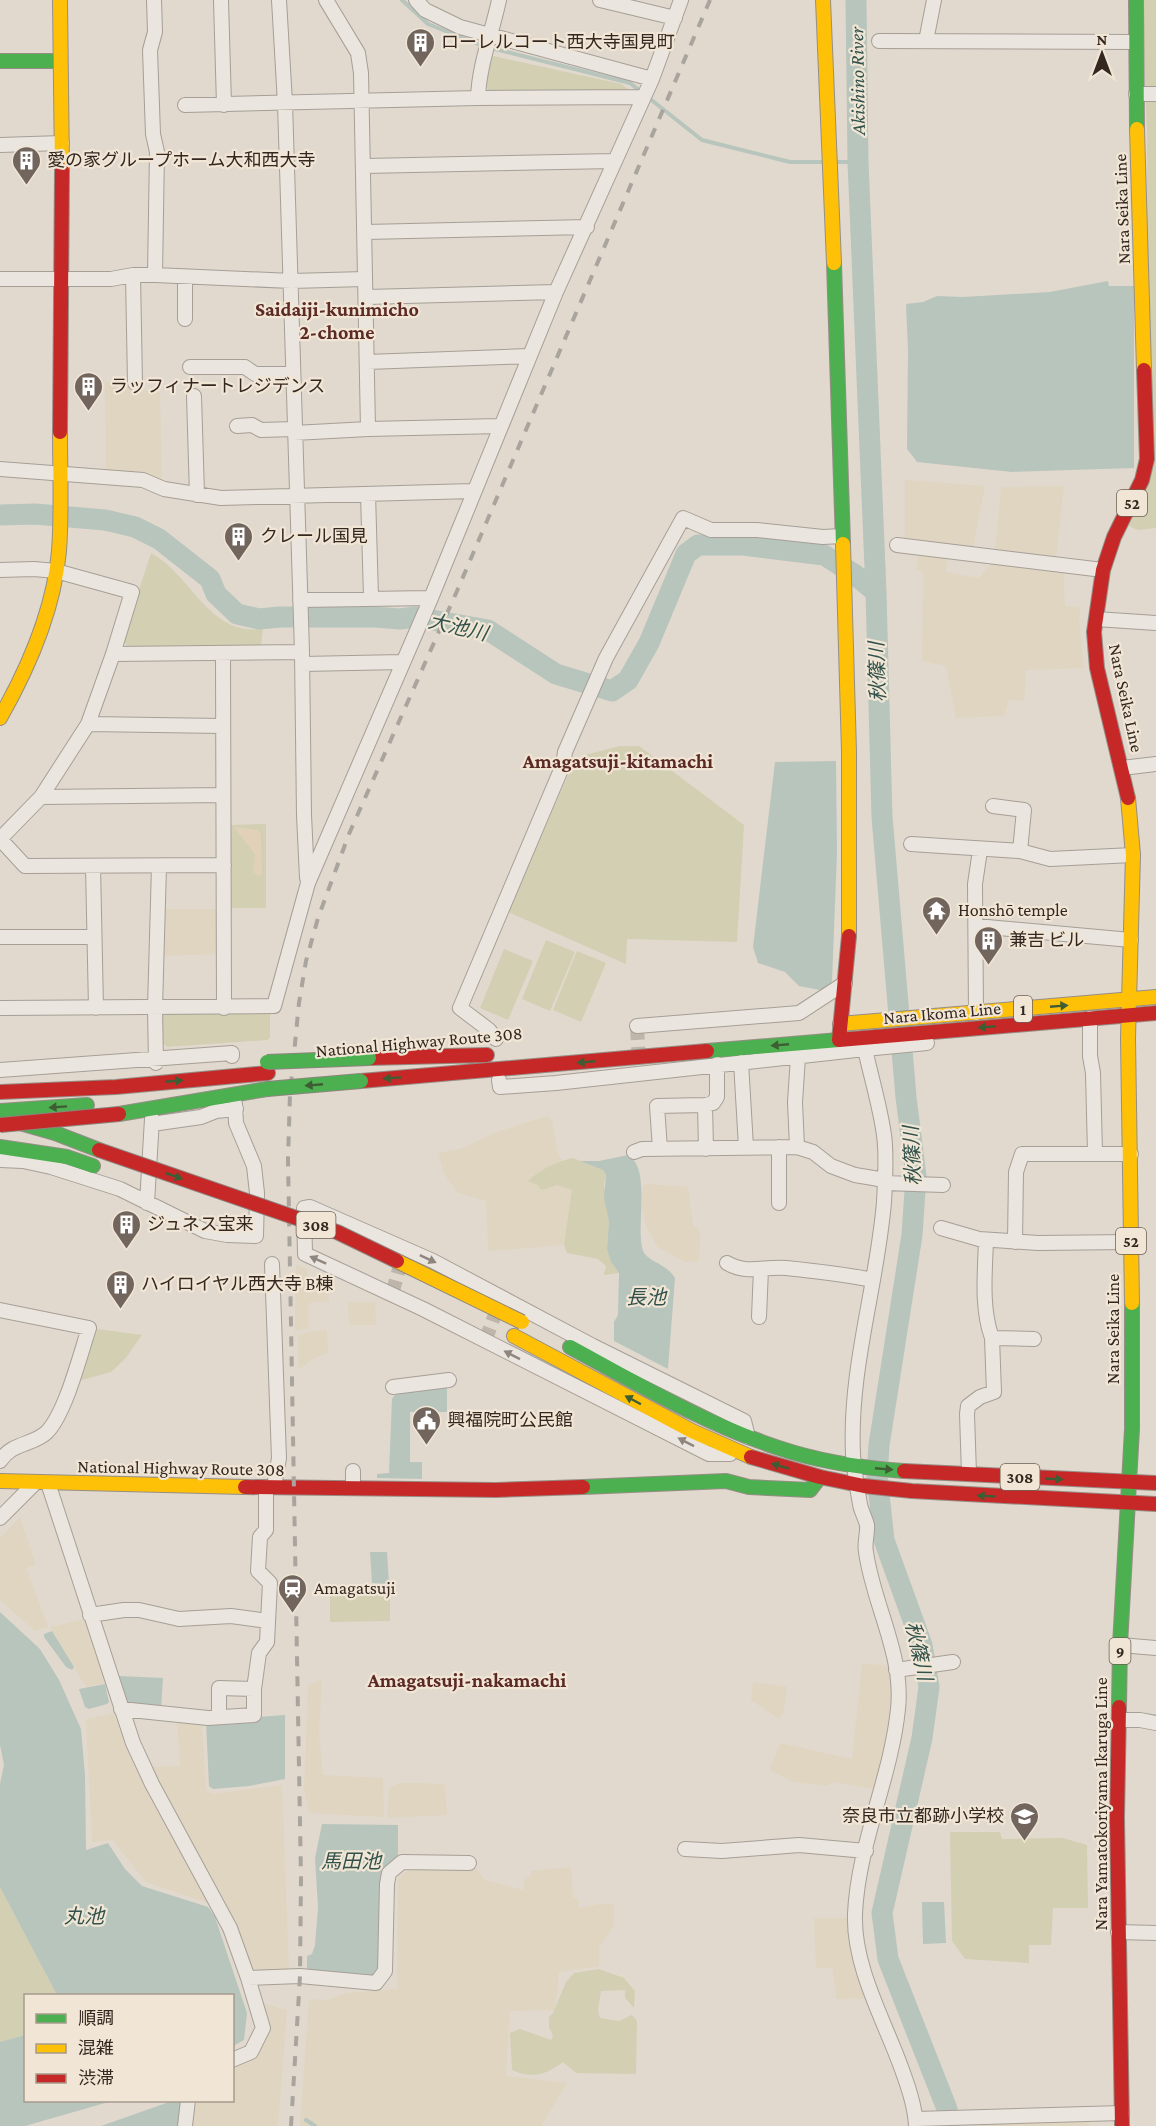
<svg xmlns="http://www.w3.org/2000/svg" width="1156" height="2126" viewBox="0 0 1156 2126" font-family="'Crimson Pro','Noto Sans JP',serif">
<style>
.farmland{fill:#dfd5c0}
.green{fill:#d2cfb2}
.sand{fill:#e1d1b9}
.water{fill:#b8c5bc}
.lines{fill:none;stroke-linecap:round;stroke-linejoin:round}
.stream{stroke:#b8c5bc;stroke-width:4}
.river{stroke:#b8c5bc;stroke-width:21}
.street-tunnel{stroke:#beb5ab;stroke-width:14;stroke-dasharray:14 7;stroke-linecap:butt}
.street-casing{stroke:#a69f97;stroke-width:16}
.fast-casing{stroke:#968e86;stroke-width:16}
.slow-casing{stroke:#968e86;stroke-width:16}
.jam-casing{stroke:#968e86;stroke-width:16}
.street{stroke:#eae5de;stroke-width:14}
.fast{stroke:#4caf50;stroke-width:14}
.slow{stroke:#ffc107;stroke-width:14}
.jam{stroke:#c62828;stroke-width:14}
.rail{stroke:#aaa49e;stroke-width:4;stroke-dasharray:10 10;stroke-linecap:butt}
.fast-bridge-casing{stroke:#8c847e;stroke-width:16;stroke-linecap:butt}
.slow-bridge-casing{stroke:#8c847e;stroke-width:16;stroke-linecap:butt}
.jam-bridge-casing{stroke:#8c847e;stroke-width:16;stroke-linecap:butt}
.fast-bridge{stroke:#4caf50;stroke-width:14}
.slow-bridge{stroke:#ffc107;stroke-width:14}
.jam-bridge{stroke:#c62828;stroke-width:14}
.oneway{fill:#3e5d33}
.oneway2{fill:#8f867f}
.labels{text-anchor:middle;stroke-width:4.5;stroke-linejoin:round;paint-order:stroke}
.shield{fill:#f1e6d5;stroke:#6d6056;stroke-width:1.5}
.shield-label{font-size:16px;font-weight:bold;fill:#342720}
.poi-label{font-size:18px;fill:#342720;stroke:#f1e6d5;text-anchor:start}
.street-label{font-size:18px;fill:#342720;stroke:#f1e6d5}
.water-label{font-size:20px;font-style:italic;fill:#31524c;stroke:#f1e6d5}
.neighbourhood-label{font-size:20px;font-weight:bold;fill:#5c2a24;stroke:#f1e6d5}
</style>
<rect width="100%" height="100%" fill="#e1d9ce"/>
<path class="farmland" d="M105 381 149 391 160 392 162 484 106 473Z
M905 480 985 486 973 548 905 540Z
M1064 486 1056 559 995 551 1001 487Z
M920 549 949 552 946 572 979 578 995 560 1063 568 1065 606 1080 607 1079 621 1084 668 1026 670 1024 701 1009 700 1004 716 956 718 946 666 922 661 923 572 916 570Z
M163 909H218L219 954 162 956Z
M547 1116 552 1120 558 1154 561 1160 552 1166 538 1185 541 1190 557 1185 573 1190 564 1245 488 1251 486 1201 458 1193 445 1175 438 1153 463 1148 494 1133Z
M648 1184 688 1187 693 1225 700 1231 699 1261 685 1262 658 1247 653 1239 645 1223 642 1207 643 1186Z
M296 1265 307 1269 308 1284 329 1287V1301L309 1303V1328L295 1331Z
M348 1302H375L376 1325H349Z
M327 1330 328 1353 314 1358 298 1370V1335L313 1331Z
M20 1517 36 1565 26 1568 48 1627 35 1631 0 1600V1538Z
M85 1619 107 1682 86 1687 50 1627Z
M862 1663 889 1666 891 1677 894 1709 875 1789 832 1782 828 1786 793 1782 770 1770 780 1743 852 1759Z
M322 1680 319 1734 323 1775 383 1778 384 1817 309 1813 304 1790 308 1685Z
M753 1682 787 1687 783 1713 779 1719 751 1700Z
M115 1713 149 1793 212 1904 146 1882 113 1840 92 1842 86 1719Z
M177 1721 202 1723 206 1790 212 1794 282 1785 289 1971 250 1972 148 1767 180 1766Z
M421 1783 445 1784 447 1815 387 1818 389 1788 399 1783Z
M571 1867 573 1897 579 1900V1908L600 1904H614V1926L599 1947V1966L559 1972 555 2010 510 2011 506 2076 567 2083 541 2126H300L309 1999 327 2000 347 1993 397 1989 398 1879 407 1871 437 1868 477 1869 485 1880 523 1890 525 1877H530L531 1871Z
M814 1918H850L869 1998 836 1999 833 1970 830 1968H816Z
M255 2001 287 2010 278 2126H185L188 2101 232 2100 233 2060 251 2052 263 2028Z
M1089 2119V2126H979V2121Z"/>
<path class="green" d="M1142 0H1156V528L1138 530 1129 526 1148 474 1147 134Z
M493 56 621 84 632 92H488L486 80Z
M151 553C193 576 208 636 263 629L261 646 245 647 128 648 123 639Z
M620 746H639L744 825 737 942 627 939 626 964 508 912 572 766 585 755Z
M266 824V908H230L229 825Z
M546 940 575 952 550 1011 522 999Z
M504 949 533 961 508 1020 480 1008Z
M577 951 606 963 581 1022 553 1010Z
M161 1012H270V1038L267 1040 167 1047 162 1042Z
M573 1158 603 1170 606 1175 604 1184 609 1221 607 1249 611 1262 619 1273 604 1275 606 1266 598 1259 567 1253 564 1245 572 1190 557 1185 541 1190 538 1185 528 1181C540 1170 557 1161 573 1158Z
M97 1329 142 1335 125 1359 111 1372 78 1381Z
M390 1593V1621L330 1622V1594Z
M950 1832H1000L1002 1839 1063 1838 1087 1845 1088 1908H1053L1051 1945H1029V1963L965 1959 952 1941Z
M0 1887 57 1995 26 1996 25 2035 0 2042Z
M599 1969 624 1978 635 1991 634 2008 625 1998V1990L601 1991 598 2010 600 2018 619 2021 632 2015 637 2021 636 2074 576 2073 563 2062C546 2075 532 2079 512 2070L510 2033 520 2029 551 2040 553 2035 549 2028V2017L553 2013 566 1982 574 1973Z"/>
<path class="sand" d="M234 827 258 830 261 834 262 874 259 876 253 872 255 855C248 845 240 835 234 827Z"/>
<path class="water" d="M1108 281 1109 286H1134V468L1012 472 917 462 907 449 908 351 906 304 923 302 937 296 963 297 1050 292Z
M836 761 837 853 832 981 825 991 799 986 785 972 758 963 753 947 775 762Z
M628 1155C652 1169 635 1227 643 1251 648 1262 666 1263 675 1278L668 1369 614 1341V1322L618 1315 619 1273 611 1262 607 1249 609 1221 604 1198 606 1175 603 1170 580 1161H599Z
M447 1384V1412H410V1462H422V1479L377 1478V1474L389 1473 392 1399 395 1395Z
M370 1552H387L389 1584 372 1583Z
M0 1612 40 1649 59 1680 81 1729 85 1775 86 1850 108 1843 125 1869 142 1886 208 1907 215 1917 247 2013 244 2040 233 2046 232 1996 57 1995 0 1887V1784L4 1765 0 1745Z
M52 1631 74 1667 72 1670 66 1667 44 1637V1634Z
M119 1676 163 1678 161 1709 126 1705Z
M105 1684 109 1702 107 1704 89 1709 85 1707 79 1689Z
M285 1715V1779L249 1786 213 1789 209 1786 206 1721Z
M322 1824 398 1825V1858L393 1861 381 1970 371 1980 307 1972V1956L312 1954 315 1945 318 1907 315 1858Z
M922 1902H944L946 1943 923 1944Z
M25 2035 26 2100 112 2101 25 2126H0V2042Z
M172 2101H181L178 2126H101Z"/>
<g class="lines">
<path class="stream" d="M402 0 428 24 483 46
M491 48 630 83 702 140 790 162H822
M836 162H858
M306 2120 315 2126"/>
<path class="river" d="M856 0 858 162 876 592 882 817 906 1097 916 1176 912 1235 879 1445 877 1476 884 1540 922 1645 929 1687 922 1738 882 1913 888 1959 947 2109V2126
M0 515 35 514 105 520 135 527 159 539 210 579 216 594 237 614 259 619 280 617H374L400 619 415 617 488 630 556 674 612 691 628 680 649 643 686 554 698 545H743L824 555 854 574 876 592"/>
<path class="street-tunnel" d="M637 1026 639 1063
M392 1294 402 1259
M485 1341 499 1304"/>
<defs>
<path id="street" d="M154 0 155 32 150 50 153 134 157 152 155 275
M221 0 224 105
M279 0 285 103 302 652 304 815 307 878
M326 0 358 53 361 73 368 429
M416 0 425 10 460 27 652 79
M600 0 675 18
M879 41 1136 42
M926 41 934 0
M1136 94H1156
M478 98C479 65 492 33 499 0
M185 105 478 98 643 97
M0 145 62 143
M364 166 614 161
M365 232 587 227
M133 275 135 383
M0 279H111L133 275H155L291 281 365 279
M367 297 556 292
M185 319V277
M367 362 529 356
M190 367H245L255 374H293
M194 396 197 495
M237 426 252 425 261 430 294 429
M294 433 368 429 500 426
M0 469 143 480 164 489 221 498 473 491
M368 494 371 597
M897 545 1103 570
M0 570 34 569 56 571 132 592 113 654 88 724 41 797 0 839 25 866 224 865
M300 600 431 598
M1096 619 1156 623
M113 654 302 652
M223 654 224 1008
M302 664 402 662
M88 724 223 726
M1122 768 1156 764
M41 797 223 795
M993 806 1024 810 1020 851
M911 844 1020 851 1050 859 1133 855
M93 866 96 1008
M976 926 1131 940
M0 937H93
M0 1008 274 1006 308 883 431 598 556 292 652 79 681 0
M976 1013 975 884 980 850
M1090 1018V1056L1093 1073 1095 1153
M637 1026 799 1013 845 983
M496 1039 489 1030 460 1008 563 765 565 752 606 658 683 518 711 530H757L823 537 842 536
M741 1062 746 1147
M156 1063 155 1008 159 866
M0 1070 232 1053V1056
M499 1080 500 1087 556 1083 865 1049
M705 1105 713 1103 717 1097V1064
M152 1124 201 1117 216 1111 236 1109
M797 1147 795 1102 798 1057
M660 1149 657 1106 705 1105 706 1149
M634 1152 642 1149 797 1147 813 1152 831 1166 855 1175 885 1180
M0 1160 23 1161 51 1167 120 1189 205 1231 227 1235 256 1236 257 1193 254 1166 236 1123 235 1104
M885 1183 943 1185
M147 1203 152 1119
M779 1203V1147
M941 1228 979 1239 994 1240 1038 1243 1131 1242
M986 1240C985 1272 981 1308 992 1338
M1015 1242 1016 1172 1022 1154H1131
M727 1263C748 1275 763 1266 786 1268 815 1271 844 1274 873 1280
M272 1264 279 1458 274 1487
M0 1310 89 1328C80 1355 66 1412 47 1432 34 1445 12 1442 0 1461
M759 1317 761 1269
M393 1387 449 1380
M730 1454H709L423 1309 305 1254 304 1208 310 1207 433 1261 593 1346 744 1421 748 1437
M969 1474 967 1414 968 1406 980 1397 994 1392 992 1338 1034 1339
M48 1483 133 1743 152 1784 230 1928 248 1978 263 2028 251 2052 232 2060
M353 1488V1471
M0 1518 35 1483
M90 1615 124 1610H139L179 1619 231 1616 268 1621
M1120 1645 1156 1648
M896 1670 953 1662
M121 1709 208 1718 254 1715V1689L259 1653 267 1642 270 1583 258 1571 260 1537 266 1530V1487
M219 1717V1688L254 1689
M1120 1720H1140L1156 1723
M685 1849 722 1851 799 1845 866 1851
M1118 1932 1156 1933
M248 1978 300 1976 376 1983 385 1971 387 1884 389 1873 402 1862 469 1863
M916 2119 1122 2113
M185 2126 188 2100
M916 2126C915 2106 908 2086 901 2067 884 2020 853 1966 855 1914 858 1844 891 1778 898 1709 904 1655 873 1604 866 1552 864 1543 868 1533 867 1525 865 1517 861 1511 860 1504 857 1487 854 1471 853 1454 849 1368 877 1287 884 1202 885 1181 887 1156 884 1135 880 1106 871 1077 865 1049L927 1043"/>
<path id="fast" d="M1136 0 1137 129
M0 61H60
M834 263 843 544
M707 1051 839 1040
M0 1111 87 1105
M119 1114 267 1089
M20 1123 55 1133 99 1150
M0 1147 67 1157 93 1166
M570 1347C638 1384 705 1424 779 1448 820 1462 862 1468 904 1471
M583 1487 726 1481 749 1487 810 1490 820 1477
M1119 1707 1120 1645 1132 1429V1303"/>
<path id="slow" d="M60 0 62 170
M823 0 834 263
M1137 129 1144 370
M843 544 849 752V936
M0 718C29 667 54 610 59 551 62 512 60 471 60 432
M1128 798 1133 855 1128 1038 1132 1303
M840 1024 1156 997
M514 1336 692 1431 751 1457
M0 1481 245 1487"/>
<path id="jam" d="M60 432 62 170
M1128 798 1097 668 1094 632 1103 570 1114 537 1142 480 1147 459 1144 370
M849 936 839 1040 1156 1013
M369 1058 487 1055
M361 1081 707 1051
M0 1092 116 1087 268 1073
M751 1457 820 1477 864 1486 912 1491 1156 1504
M904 1471 1156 1483
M245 1487 496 1490 583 1487
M1119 1707 1117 1818 1122 2126"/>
</defs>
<use href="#street" class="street-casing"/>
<use href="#fast" class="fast-casing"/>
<use href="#slow" class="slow-casing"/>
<use href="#jam" class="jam-casing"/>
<use href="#street" class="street"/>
<use href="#fast" class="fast"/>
<use href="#slow" class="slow"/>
<use href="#jam" class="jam"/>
<path class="rail" d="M291 2126 300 1976 301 1878 288 1159 290 1094 299 1003 306 961 318 918 349 834 457 591 710 0"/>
<defs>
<path id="fast-bridge" d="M267 1062 369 1058
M267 1089 361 1081"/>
<path id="slow-bridge" d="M397 1261 522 1322"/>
<path id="jam-bridge" d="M0 1125 119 1114
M99 1150 337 1232 397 1261"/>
</defs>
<use href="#fast-bridge" class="fast-bridge-casing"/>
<use href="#slow-bridge" class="slow-bridge-casing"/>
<use href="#jam-bridge" class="jam-bridge-casing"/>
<use href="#fast-bridge" class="fast-bridge"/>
<use href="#slow-bridge" class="slow-bridge"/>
<use href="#jam-bridge" class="jam-bridge"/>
</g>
<defs><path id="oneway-solid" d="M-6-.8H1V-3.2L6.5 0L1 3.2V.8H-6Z" transform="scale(1.5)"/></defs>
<g class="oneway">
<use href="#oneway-solid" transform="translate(1059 1006) rotate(-5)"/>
<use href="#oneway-solid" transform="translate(987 1027) rotate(175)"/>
<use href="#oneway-solid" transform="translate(780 1045) rotate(175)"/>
<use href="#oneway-solid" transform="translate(586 1062) rotate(175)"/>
<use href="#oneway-solid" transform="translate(392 1078) rotate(176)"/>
<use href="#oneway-solid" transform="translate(174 1081) rotate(-5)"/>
<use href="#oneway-solid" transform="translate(314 1085) rotate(175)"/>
<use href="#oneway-solid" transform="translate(58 1107) rotate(176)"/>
<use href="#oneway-solid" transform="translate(174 1176) rotate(19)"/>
<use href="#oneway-solid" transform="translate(633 1400) rotate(-152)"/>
<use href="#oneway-solid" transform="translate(780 1466) rotate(-164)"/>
<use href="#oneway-solid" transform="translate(884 1469) rotate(5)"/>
<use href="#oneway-solid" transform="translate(1054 1479) rotate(3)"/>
<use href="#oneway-solid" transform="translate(986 1496) rotate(-177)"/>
</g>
<g class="oneway2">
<use href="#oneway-solid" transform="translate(428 1259) rotate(25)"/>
<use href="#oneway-solid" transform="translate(318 1260) rotate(-156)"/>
<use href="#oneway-solid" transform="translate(512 1355) rotate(-153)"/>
<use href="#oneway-solid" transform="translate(686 1442) rotate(-153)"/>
</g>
<defs>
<symbol id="building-pin" viewBox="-11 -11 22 30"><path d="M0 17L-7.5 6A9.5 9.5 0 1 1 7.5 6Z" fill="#71655d" stroke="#f1e6d5"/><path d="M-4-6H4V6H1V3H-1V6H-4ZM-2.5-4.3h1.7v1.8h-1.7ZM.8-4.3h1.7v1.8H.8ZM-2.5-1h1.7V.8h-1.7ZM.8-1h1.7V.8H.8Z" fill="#fff"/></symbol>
<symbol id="temple-pin" viewBox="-11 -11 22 30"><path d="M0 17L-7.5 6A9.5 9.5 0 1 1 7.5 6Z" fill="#71655d" stroke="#f1e6d5"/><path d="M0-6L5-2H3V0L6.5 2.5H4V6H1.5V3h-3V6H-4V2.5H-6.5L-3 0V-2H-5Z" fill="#fff"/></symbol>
<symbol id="civic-pin" viewBox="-11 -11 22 30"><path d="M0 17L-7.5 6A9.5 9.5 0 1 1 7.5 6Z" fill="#71655d" stroke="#f1e6d5"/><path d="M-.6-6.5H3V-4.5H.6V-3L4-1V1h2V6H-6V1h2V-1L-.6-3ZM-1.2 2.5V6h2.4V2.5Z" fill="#fff"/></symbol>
<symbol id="station-pin" viewBox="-11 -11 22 30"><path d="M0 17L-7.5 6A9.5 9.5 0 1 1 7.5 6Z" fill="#71655d" stroke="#f1e6d5"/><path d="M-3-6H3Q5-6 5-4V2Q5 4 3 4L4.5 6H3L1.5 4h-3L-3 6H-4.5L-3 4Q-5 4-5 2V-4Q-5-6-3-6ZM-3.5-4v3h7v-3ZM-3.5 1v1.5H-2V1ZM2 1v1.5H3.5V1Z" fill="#fff"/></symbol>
<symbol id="school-pin" viewBox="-11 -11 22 30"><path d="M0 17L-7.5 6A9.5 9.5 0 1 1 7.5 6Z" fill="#71655d" stroke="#f1e6d5"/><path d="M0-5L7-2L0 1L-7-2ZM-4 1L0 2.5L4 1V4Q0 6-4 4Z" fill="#fff"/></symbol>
</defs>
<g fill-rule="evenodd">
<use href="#building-pin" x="404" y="26" width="33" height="45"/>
<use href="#building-pin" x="10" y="144" width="33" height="45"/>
<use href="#building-pin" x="72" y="370" width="33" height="45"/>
<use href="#building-pin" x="222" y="520" width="33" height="45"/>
<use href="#temple-pin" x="920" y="894" width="33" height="45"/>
<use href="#building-pin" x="972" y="924" width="33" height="45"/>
<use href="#building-pin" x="110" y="1208" width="33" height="45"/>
<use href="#building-pin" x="104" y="1268" width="33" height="45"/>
<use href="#civic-pin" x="410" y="1404" width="33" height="45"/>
<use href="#station-pin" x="276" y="1572" width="33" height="45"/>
<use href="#school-pin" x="1008" y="1800" width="33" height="45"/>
</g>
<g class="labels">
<g class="shield">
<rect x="1117" y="490" width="30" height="26" rx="4.5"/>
<rect x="1014" y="996" width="18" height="26" rx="4.5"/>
<rect x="296.5" y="1212" width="39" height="26" rx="4.5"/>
<rect x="1116" y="1228" width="30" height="26" rx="4.5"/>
<rect x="1000.5" y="1464" width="39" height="26" rx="4.5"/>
<rect x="1109.5" y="1638" width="21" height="26" rx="4.5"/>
</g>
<g class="shield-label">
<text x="1132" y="509">52</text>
<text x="1023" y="1015">1</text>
<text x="316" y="1231">308</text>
<text x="1131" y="1247">52</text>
<text x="1020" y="1483">308</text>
<text x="1120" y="1657">9</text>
</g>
<g class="poi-label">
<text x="441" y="48">ローレルコート西大寺国見町</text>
<text x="47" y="166">愛の家グループホーム大和西大寺</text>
<text x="110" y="392">ラッフィナートレジデンス</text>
<text x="260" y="542">クレール国見</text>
<text x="958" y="916">Honshō temple</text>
<text x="1009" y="946">兼吉 ビル</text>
<text x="147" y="1230">ジュネス宝来</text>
<text x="141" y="1290">ハイロイヤル西大寺 B棟</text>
<text x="447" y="1426">興福院町公民館</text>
<text x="314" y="1594">Amagatsuji</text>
<text x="1004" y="1822" text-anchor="end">奈良市立都跡小学校</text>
</g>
<g class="street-label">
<text transform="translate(1122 209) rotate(-92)" y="6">Nara Seika Line</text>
<text transform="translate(1126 698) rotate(78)" y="6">Nara Seika Line</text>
<text transform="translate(942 1013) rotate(-5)" y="6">Nara Ikoma Line</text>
<text transform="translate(419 1042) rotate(-5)" y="6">National Highway Route 308</text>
<text transform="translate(1113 1329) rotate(-90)" y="6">Nara Seika Line</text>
<text transform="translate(181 1468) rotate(1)" y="6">National Highway Route 308</text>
<text transform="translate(1101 1804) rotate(-90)" y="6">Nara Yamatokoriyama Ikaruga Line</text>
</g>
<g class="water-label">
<text transform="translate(857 81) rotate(-91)" y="7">Akishino River</text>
<text transform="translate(458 627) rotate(13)" y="7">大池川</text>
<text transform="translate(877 672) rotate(-92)" y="7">秋篠川</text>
<text transform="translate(912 1156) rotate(-93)" y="7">秋篠川</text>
<text x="646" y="1304">長池</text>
<text transform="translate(919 1651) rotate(77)" y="7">秋篠川</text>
<text x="351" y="1868">馬田池</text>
<text x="84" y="1923">丸池</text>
</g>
<g class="neighbourhood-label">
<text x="337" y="316">Saidaiji-kunimicho<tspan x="337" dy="23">2-chome</tspan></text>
<text x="618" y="768">Amagatsuji-kitamachi</text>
<text x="467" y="1687">Amagatsuji-nakamachi</text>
</g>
</g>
<rect x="24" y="1994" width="210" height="108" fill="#f1e6d5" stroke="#a59a8d" stroke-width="1.5"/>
<rect x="36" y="2014" width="30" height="9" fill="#4caf50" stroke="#a59a8d" stroke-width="1.5"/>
<text x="78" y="2024" font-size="18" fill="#342720">順調</text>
<rect x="36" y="2044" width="30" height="9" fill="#ffc107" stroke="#a59a8d" stroke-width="1.5"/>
<text x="78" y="2054" font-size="18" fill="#342720">混雑</text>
<rect x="36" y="2074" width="30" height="9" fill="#c62828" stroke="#a59a8d" stroke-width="1.5"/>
<text x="78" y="2084" font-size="18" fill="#342720">渋滞</text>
<g transform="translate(1102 54)" stroke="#f1e6d5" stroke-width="4.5" paint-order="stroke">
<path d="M0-4.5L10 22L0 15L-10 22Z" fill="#342720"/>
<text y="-9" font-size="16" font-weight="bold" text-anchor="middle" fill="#342720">N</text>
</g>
</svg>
